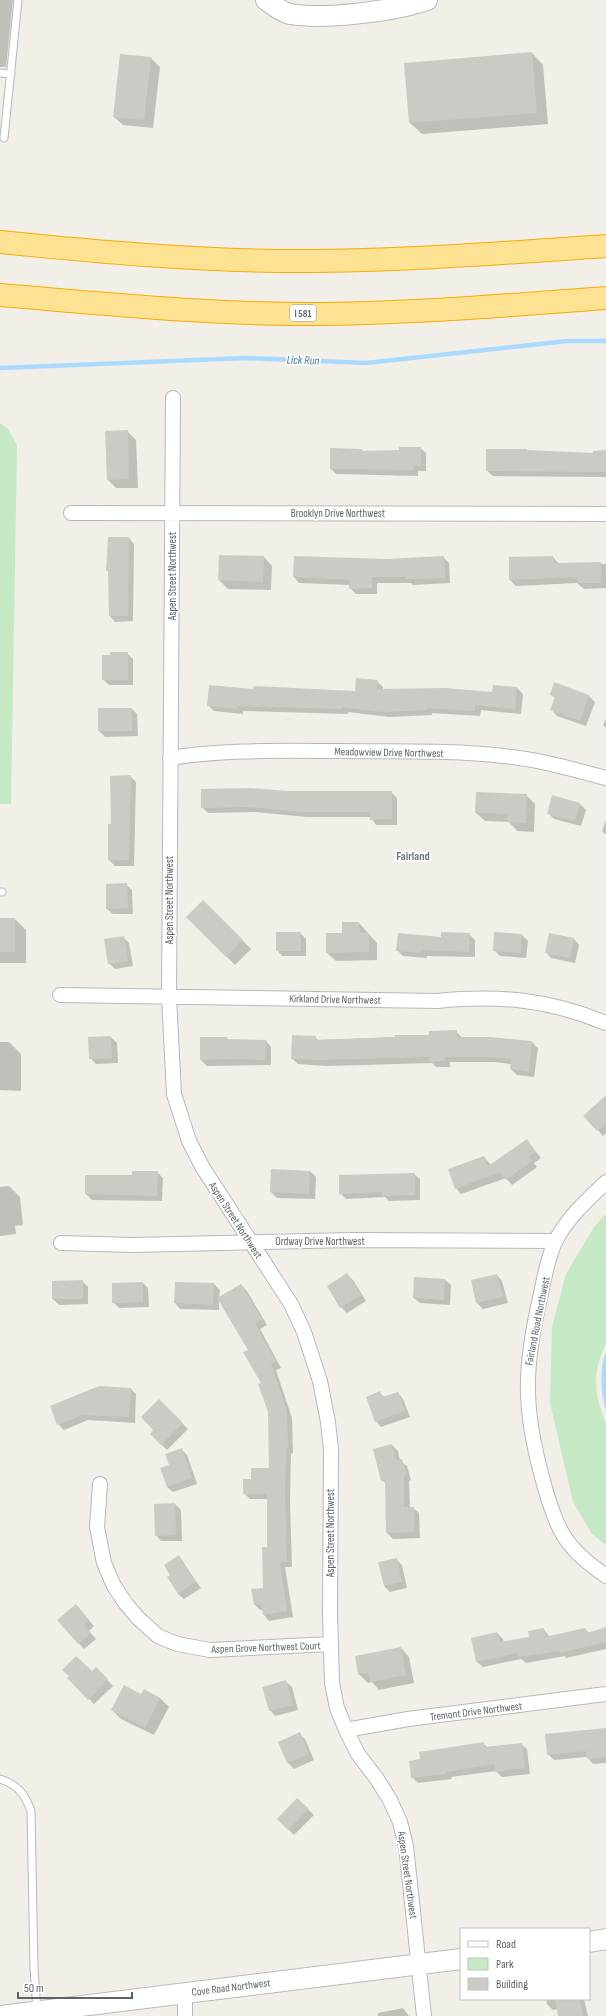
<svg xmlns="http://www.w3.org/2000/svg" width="606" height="2016" viewBox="0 0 606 2016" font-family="'Sofia Sans Condensed',sans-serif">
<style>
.green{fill:#c5e8c5}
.water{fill:#aadaff}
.shadow{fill:#0003}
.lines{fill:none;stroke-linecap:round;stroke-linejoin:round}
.stream{stroke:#aadaff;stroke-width:4.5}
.building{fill:#cccac5}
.lane-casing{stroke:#b5b8bc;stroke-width:9}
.street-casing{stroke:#b5b8bc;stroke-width:16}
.secondary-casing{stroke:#b6babf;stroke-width:22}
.highway-casing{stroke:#f9ab00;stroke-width:24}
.lane{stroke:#fff;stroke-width:7}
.street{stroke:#fff;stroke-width:14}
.secondary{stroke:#fff;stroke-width:20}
.highway{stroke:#fde293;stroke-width:22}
.labels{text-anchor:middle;stroke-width:3.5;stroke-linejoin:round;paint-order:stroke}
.shield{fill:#fff;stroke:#8f9295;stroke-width:1}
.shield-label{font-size:10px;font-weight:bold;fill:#5f6368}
.street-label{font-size:11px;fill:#5f6368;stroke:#fff}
.water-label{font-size:12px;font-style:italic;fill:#4174aa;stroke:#fff}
.neighbourhood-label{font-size:12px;font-weight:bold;fill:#70757a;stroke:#fff}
</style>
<rect width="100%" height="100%" fill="#f1efe8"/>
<path class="green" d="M0 423 8 429 17 445 11 804H0Z
M606 1214V1344C592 1370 594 1397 606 1423V1545L592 1534 573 1502 550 1403 552 1327 566 1274 594 1227Z"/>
<path class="water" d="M606 1353V1410C601 1397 599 1365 606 1353Z"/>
<path class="shadow" d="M0 0H13L6 67H0Z
M532 53 543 65 548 124 422 134 410 123Z
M121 55 151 58 160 67 153 128 123 125 114 117Z
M127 431 136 440 138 488H116L108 480Z
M420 448 426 453V471H418V476L336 474 331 469 362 450 364 452 400 451Z
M527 450 528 451 594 454 606 451V477L493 476 487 471Z
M129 538 134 544 133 621 115 622 110 616Z
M220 556 264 557 272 566 271 590 228 589 219 580Z
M295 557 387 560 443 557 449 563 450 583 413 585 411 583H377V594H356L350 588V585L299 583 294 577Z
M553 557 559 564H606V588L584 589 577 583 516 586 510 580V558Z
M127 653 133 659V685H109L103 679Z
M377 681 383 687V690L493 693 494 686 517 688 523 694 521 714 481 710 480 716 432 713V715L389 717 348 712V714L243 711V714L214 711 208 705 254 690 356 692Z
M555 684 589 696 595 702 586 726 557 716 552 710 556 699 551 694Z
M132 709 137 714 138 736 105 737 99 731Z
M606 719V728L603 725Z
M130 776 136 782 134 866H115L109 860Z
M288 792H391L397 798V825H376L371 817H307L255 812 208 813 202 807Z
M526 795 535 804 534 832 517 831 509 822 485 821 476 813Z
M553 797 580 804 586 810 581 826 554 819 548 813Z
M606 820V835L602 831Z
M126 884 132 890 133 914H113L107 909Z
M203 901 251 949 235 965 187 917Z
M0 919H15L26 930V963H0Z
M359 923 377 943V960L336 961 327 953 343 934Z
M300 933 306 939V956H282L277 950Z
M469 934 475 940V957L427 956V958L403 956 397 950 442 938Z
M522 935 528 941 526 958 500 956 494 950Z
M123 937 129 943 133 966 115 969 109 963Z
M574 939 579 945 575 963 551 958 546 952Z
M456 1031 462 1038 532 1042 538 1048 534 1077 517 1075 511 1069V1064L495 1062H450V1067H436L432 1063 327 1066 298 1064 292 1058 315 1037 318 1040 430 1036Z
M111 1037 117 1043 118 1063 96 1064 90 1058 89 1038Z
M201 1038H227L229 1040 266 1041 271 1047V1065L207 1066 201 1060Z
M0 1042H9L21 1054V1091L0 1090Z
M606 1097V1133L603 1136 598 1130Z
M527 1141 541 1158 534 1163 537 1167 512 1185 506 1178 461 1194 456 1188 484 1157 491 1165Z
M310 1171 316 1177 315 1199 277 1198 271 1192Z
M157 1172 163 1178 162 1201 92 1200 86 1194 133 1176Z
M414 1174 420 1179V1200L389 1201 385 1197 346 1199 340 1193Z
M9 1186 20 1197 23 1225 15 1226 16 1234 0 1236V1187Z
M347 1275 353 1280 366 1301 347 1313 341 1307Z
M497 1275 502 1281 508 1303 483 1309 477 1303 472 1281Z
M445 1280 451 1285 450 1305 420 1303 414 1298Z
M82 1281 88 1287V1304L59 1305 53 1299Z
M143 1283 148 1288 149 1307 119 1308 113 1302Z
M214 1284 220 1290 219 1298 241 1285 247 1291 267 1325 260 1329 281 1368 276 1370 292 1418 293 1453 291 1454 290 1500 292 1567H285L293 1617 269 1621 264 1615 263 1610H260L254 1604 264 1588 268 1548V1499H250L244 1493 252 1480 270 1469 269 1412 262 1384 249 1350 219 1300V1310L180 1309 175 1303Z
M131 1389 136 1394 135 1423 88 1420 64 1430 58 1424Z
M380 1393 385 1398 398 1393 403 1399 410 1417 381 1427 376 1421Z
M159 1400 188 1429 167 1450 151 1434 155 1430Z
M392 1445 398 1451 400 1461 407 1466 411 1480 409 1481 410 1508H413L419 1513 420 1538 393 1539 387 1533 386 1484 382 1480Z
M181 1449 187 1455 197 1484 173 1492 167 1487 170 1466Z
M175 1504 181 1510 182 1541H161L156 1535Z
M179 1557 201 1588 184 1599 178 1594 172 1575Z
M396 1559 402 1565 407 1588 390 1592 384 1586Z
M81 1611 94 1626 89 1631 96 1639 84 1649 58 1620Z
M606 1628V1649L566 1658 565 1656 526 1663 521 1659 483 1667 477 1662 497 1633 503 1639 504 1643 530 1638 544 1630 550 1637 585 1629 589 1633Z
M401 1648 409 1657 414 1683 379 1690 372 1682 368 1683 359 1674Z
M96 1669 113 1686 94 1704 68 1678 92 1673Z
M286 1682 292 1687 298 1710 275 1716 270 1710Z
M144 1690 160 1698 169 1707 154 1735 121 1719 112 1710 142 1695Z
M606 1730V1763L593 1764 587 1757 554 1760 548 1754Z
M299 1734 305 1739 314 1760 294 1769 288 1763 279 1742Z
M483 1743 488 1748 521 1744 527 1749 530 1774 502 1777 496 1771 451 1777 452 1779 418 1783 412 1777Z
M297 1799 314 1815 294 1835 278 1819Z
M546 1999H584L588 2016H559L558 2009 553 2010 547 2004Z
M403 2008 409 2016H378V2013Z"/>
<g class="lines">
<path class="stream" d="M0 368 246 358 366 363 567 341H606"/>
</g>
<path class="building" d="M532 52 537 113 409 123 404 63Z
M120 54 151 57 144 120 113 117Z
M128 430 129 479 107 480 105 431Z
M399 447H421V466H413V470L330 469V448L362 449V451L399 450Z
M486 449H527V450L593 453V451L606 450V472L486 471Z
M108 537H129L128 616H109L108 571H106Z
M219 555 264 556 263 582 218 580Z
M294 556 387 559 444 556 445 578 406 579V577H372V588L349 589V580L293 577Z
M553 556 554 563 601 562V583H577V577L509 580V557Z
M110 652H128V680H102V655H110Z
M356 678 378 680 377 689 445 688 492 692 493 685 517 687 515 709 475 705V711L427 708V710L382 712 342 707V709L238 706 237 709 207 706 209 685 253 689 254 686 355 691Z
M554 682 589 695 580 721 550 710 555 697 550 695Z
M98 708H132V731H98Z
M131 775 129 860H108V824H111L110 776Z
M250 788 288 791H392V819L370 820V812H301L248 807 201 808V789Z
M476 792 527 794 526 823 507 822 508 814 475 813Z
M552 795 580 803 575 821 547 814Z
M127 883 128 908 106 909V884Z
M203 900 243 940 226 957 186 917Z
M0 918H15V952H0Z
M342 922H359L360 933H369V952L326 953V933H342Z
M276 932H301V951H276Z
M441 932 470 933 469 952 421 950V953L396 951 398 933 441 937Z
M494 932 522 934 521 953 493 951Z
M549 933 574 938 570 958 545 953Z
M124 936 128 961 108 964 104 939Z
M457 1030V1037H490L532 1041 529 1072 510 1069 511 1059 488 1057H445V1061L429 1062V1057L320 1060 291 1059 292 1035 316 1036V1040L395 1037V1035H429V1031Z
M111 1036 112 1058 89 1059 88 1037Z
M200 1037H227V1039L266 1040V1060L228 1059 200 1060Z
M606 1095V1123L597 1131 583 1116Z
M527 1139 536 1152 529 1156 532 1161 506 1180 500 1172 455 1189 448 1169 484 1156 488 1166Z
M271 1169 310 1171 309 1194 270 1192Z
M132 1171H158L157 1196 85 1194V1175H132Z
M415 1173V1195L382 1196V1192L339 1194V1175Z
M347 1273 361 1295 340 1308 327 1286Z
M497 1274 503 1297 476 1303 471 1280Z
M414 1277 445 1279 444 1300 413 1298Z
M83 1280V1299H52V1281Z
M143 1282V1302L112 1303V1283Z
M175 1282 214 1283 213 1305 174 1303Z
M241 1284 262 1319 255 1323 276 1362 271 1364 287 1411 288 1448H286L285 1493 287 1562H280L287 1611 263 1615 261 1604 254 1605 251 1589 263 1588 262 1547H267V1494H243V1479H251V1468H269L268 1412 258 1384 261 1383 243 1352 248 1350 217 1298Z
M99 1386 131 1388 129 1417 82 1415 57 1425 50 1406Z
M380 1391 382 1397 398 1392 405 1411 375 1422 366 1397Z
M159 1399 183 1423 161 1445 150 1434 153 1430 141 1417Z
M392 1444 396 1460 402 1459 406 1474 404 1475V1507H414V1532L386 1533 385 1480 381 1481 373 1449Z
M182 1448 192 1478 167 1487 160 1468 169 1465 165 1454Z
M175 1503 176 1535 155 1536 154 1504Z
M179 1555 196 1582 178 1594 167 1577 170 1575 164 1565Z
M397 1558 402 1582 384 1586 378 1562Z
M76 1604 89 1620 84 1625 91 1633 78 1644 57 1620Z
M606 1627V1642L560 1653 559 1651 519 1657 518 1653 476 1662 471 1638 497 1632 500 1642 529 1637 528 1631 544 1628 545 1637 585 1628 587 1633Z
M401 1647 406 1675 370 1682 368 1673 358 1675 355 1656Z
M76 1656 92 1671 96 1667 108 1679 88 1700 67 1678 69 1676 62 1670Z
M286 1680 293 1705 269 1711 262 1687Z
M124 1685 141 1694 144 1689 160 1698 145 1728 111 1710Z
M606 1728V1757L587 1759 586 1751 547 1755 545 1734Z
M300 1732 309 1754 287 1763 278 1742Z
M484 1742V1747L522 1743 525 1768 495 1772 494 1764 446 1772V1774L411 1778 409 1761 420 1759 419 1752Z
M297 1798 309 1809 288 1830 277 1819Z
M555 1999H580L583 2016H558Z"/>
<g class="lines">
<defs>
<path id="lane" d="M0 73 11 74
M4 138 18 0
M0 892H2
M0 1779C17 1784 25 1794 31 1811L34 1968 37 2011"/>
<path id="street" d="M173 398 169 997 174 1094 189 1141 203 1168 291 1304 304 1332 320 1381 328 1422 331 1450 330 1613 332 1683 337 1708 346 1730 358 1754 377 1779 390 1800 400 1822 406 1846 424 2016
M71 513 606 514
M170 758C227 749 285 751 342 751 395 752 450 750 503 756 538 759 572 769 606 778
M60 995 437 1001C500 995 547 999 606 1023
M606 1182C587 1200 567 1218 555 1242 547 1260 544 1279 540 1298 524 1368 523 1407 542 1477 547 1496 552 1514 561 1531 571 1550 589 1564 606 1576
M61 1243 133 1245 352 1240 556 1241
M100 1484 97 1527 104 1563 114 1586 126 1604 139 1619 158 1636 177 1644 210 1650 331 1644
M346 1730 408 1719 606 1694
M185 1992V2016"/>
<path id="secondary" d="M266 0C273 5 281 12 290 14 325 20 394 11 427 0
M589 1942 606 1939
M0 2016 461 1959"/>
<path id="highway" d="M0 242C99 252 199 261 298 261 401 261 504 253 606 246
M0 295C107 304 215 315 323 314 417 313 512 305 606 298"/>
</defs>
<use href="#lane" class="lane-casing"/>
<use href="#street" class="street-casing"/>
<use href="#secondary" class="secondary-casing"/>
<use href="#highway" class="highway-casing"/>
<use href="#lane" class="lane"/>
<use href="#street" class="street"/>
<use href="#secondary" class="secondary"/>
<use href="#highway" class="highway"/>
</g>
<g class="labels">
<rect class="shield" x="290" y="305" width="26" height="16" rx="3"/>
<g class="shield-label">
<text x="303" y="317">I 581</text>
</g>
<g class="street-label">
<text x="338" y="517">Brooklyn Drive Northwest</text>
<text transform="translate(172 576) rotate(-90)" y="4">Aspen Street Northwest</text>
<text transform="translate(389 752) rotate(1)" y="4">Meadowview Drive Northwest</text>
<text transform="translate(169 900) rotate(-90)" y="4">Aspen Street Northwest</text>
<text transform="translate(335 999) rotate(1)" y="4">Kirkland Drive Northwest</text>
<text transform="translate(236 1220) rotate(57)" y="4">Aspen Street Northwest</text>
<text x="320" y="1245">Ordway Drive Northwest</text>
<text transform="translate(537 1321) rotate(-79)" y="4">Fairland Road Northwest</text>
<text transform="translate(330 1533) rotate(-90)" y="4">Aspen Street Northwest</text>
<text transform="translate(266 1647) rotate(-2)" y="4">Aspen Grove Northwest Court</text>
<text transform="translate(476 1711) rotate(-7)" y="4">Tremont Drive Northwest</text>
<text transform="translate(408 1875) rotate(82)" y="4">Aspen Street Northwest</text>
<text transform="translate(231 1987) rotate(-7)" y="4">Cove Road Northwest</text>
</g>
<g class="water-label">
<text transform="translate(303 360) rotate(2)" y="4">Lick Run</text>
</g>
<g class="neighbourhood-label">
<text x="413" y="860">Fairland</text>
</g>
</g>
<rect x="460" y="1928" width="130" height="72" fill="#ffffff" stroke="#bfc1c3"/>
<rect x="468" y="1941" width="20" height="6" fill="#ffffff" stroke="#bfc1c3"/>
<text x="496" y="1948" font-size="12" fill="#5f6368">Road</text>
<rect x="468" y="1958" width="20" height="12" fill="#c5e8c5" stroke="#bfc1c3"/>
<text x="496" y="1968" font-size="12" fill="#5f6368">Park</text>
<rect x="468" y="1978" width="20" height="12" fill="#cccac5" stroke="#bfc1c3"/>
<text x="496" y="1988" font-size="12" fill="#5f6368">Building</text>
<path d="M18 1992v6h114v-6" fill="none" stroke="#5f6368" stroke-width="2"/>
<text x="24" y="1992" font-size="12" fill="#5f6368" stroke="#ffffff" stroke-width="3" paint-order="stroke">50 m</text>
</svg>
